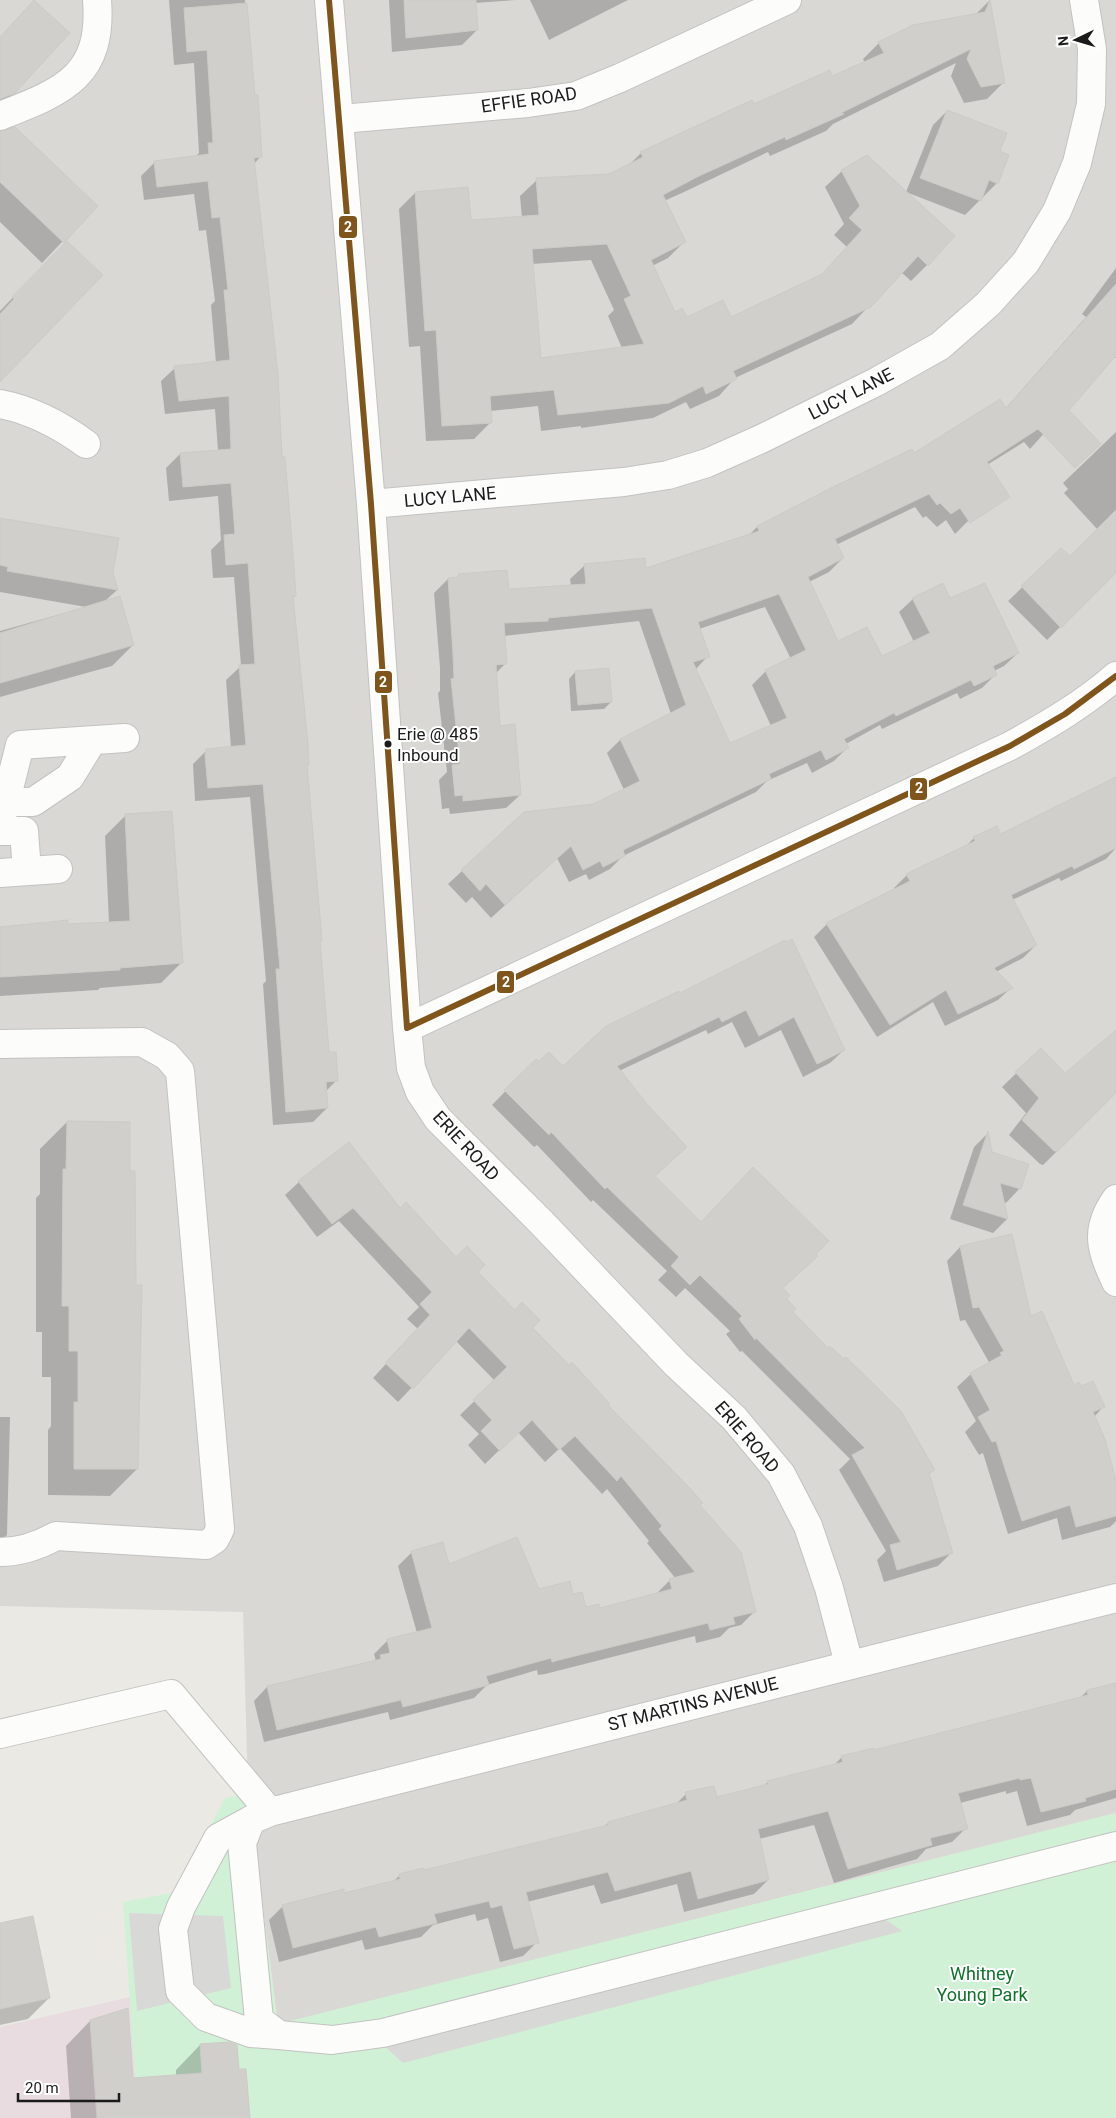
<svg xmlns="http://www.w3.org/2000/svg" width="1116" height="2118" viewBox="0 0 1116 2118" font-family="Roboto,sans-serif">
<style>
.residential{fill:#d9d8d5}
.industrial{fill:#e8dce1}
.park{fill:#d1f1d7}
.parking{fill:#d8d8d6}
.shadow{fill:#0003;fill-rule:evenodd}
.building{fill:#d0cfcb;stroke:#cdcbc5;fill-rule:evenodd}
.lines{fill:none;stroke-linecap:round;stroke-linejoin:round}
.minor-casing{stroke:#c2c2c0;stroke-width:30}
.minor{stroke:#fcfcfb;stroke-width:28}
.bus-1-casing{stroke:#fff;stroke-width:10}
.bus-1{stroke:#80551b;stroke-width:6}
.bus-dot{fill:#1b1b1b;stroke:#fff;stroke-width:2}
.labels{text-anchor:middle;stroke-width:4;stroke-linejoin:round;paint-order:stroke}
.bus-label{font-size:17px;fill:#1b1b1b;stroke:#fff;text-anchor:start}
.street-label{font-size:18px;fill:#1b1b1b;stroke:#fff}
.park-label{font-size:18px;fill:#0d7528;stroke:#fff}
.line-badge{stroke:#fff;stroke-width:2}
.badge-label{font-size:14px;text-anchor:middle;font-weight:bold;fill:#fff}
</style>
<rect width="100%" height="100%" fill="#eae9e4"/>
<path class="residential" d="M0 0H1116V1813L278 2025 248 1793 243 1612 0 1606Z"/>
<path class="industrial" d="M130 1997 138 2118H0V2027Z"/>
<path class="park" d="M248 1793 278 2024 1116 1813V2118H138L123 1902 176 1892 225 1798Z"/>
<path class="parking" d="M129 1913 223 1916 231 1988 137 2011Z
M879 1915 902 1931 403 2063 382 2044Z"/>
<path class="shadow" d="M169 0H245L261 156 254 164 295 596 292 598 308 765 305 767 328 1053 336 1081 326 1091 327 1108 313 1122 273 1125 263 984 266 981 250 797 195 801 193 764 207 750 231 748 226 680 241 666 234 577 213 578 211 550 221 540 218 496 169 501 166 468 180 454 218 451 215 409 165 414 161 381 175 368 216 363 211 305 215 301 206 230 199 231 194 194 144 200 141 176 155 162 195 157 199 153 194 63 174 65Z
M389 0H516L475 3 477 30 462 45 392 52Z
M530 0H628L549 40Z
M990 0 1003 83 987 99 964 103 951 76 956 63 833 124 826 131 770 156 768 152 682 193 664 201 685 241 668 258 652 266 674 313 686 319 730 318 820 277 847 247 834 235 844 224 825 187 842 171 927 265 911 281 901 272 852 324 735 378 719 396 690 409 686 402 653 418 581 428V426L541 431 538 406 490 411 491 422 474 439 426 441 420 346 409 347 399 209 415 193 470 222 522 218 520 196 537 180 609 176 629 165 641 153 753 105 832 77 865 63 863 59 879 43 975 15ZM591 260 614 310 608 316 622 348 540 359 532 264Z
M0 37 14 92 0 106Z
M947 111 999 152 997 183 965 215 906 192 933 125Z
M0 131 96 206 42 263 0 222Z
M46 263 0 381V311Z
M1116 268V358L1114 356 1030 449 1024 442 987 465 1000 485 968 521 955 534 946 520 937 527 926 516 923 518 915 507 836 545 843 558 829 572 809 582 837 643 881 658 914 642 899 612 913 599 950 600 1018 653 1004 666 994 671 996 674 982 688 960 699 957 693 882 729 880 725 846 744 848 747 834 761 812 773 807 763 767 781 756 792 623 856 610 869 589 880 586 874 569 882 557 858 491 918 472 897 466 903 448 884 462 871 624 790 607 753 620 740 671 714 639 621 504 636 506 663 495 674 499 727 520 795 506 808 450 814 449 808 442 809 439 780 447 772 438 693 440 691V668L434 593 448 579 456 578 459 576 508 590 571 586 570 579 584 566 644 560 645 569 748 536 757 527 914 455 1005 409 1086 317 1082 314ZM765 607 791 659 766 671 752 685 771 726 730 745 695 670 708 656 699 629Z
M1116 432V571L1047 640 1008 601 1061 550 1070 558 1098 530 1064 493 1068 489 1063 483Z
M0 519 112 572 117 590 105 601 133 645 112 666 0 697V631L86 607 0 592Z
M575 672 611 702 604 709 571 711 569 679Z
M1116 778V848L1106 859 1061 881 1059 878 1012 900 1036 945 1023 958 996 972 1011 988 998 1000 945 1026 933 1002 877 1037 814 937 827 924 895 890 894 888 907 875 965 847 974 838 1000 836Z
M126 815 182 962 161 983 100 988 98 990 0 996V927L42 923 67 925 109 923 105 836Z
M784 942 844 1050 830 1063 803 1077 781 1030 745 1048 732 1022 708 1034 706 1030 619 1071 646 1105 686 1147 654 1177 701 1223 782 1289 791 1313 933 1470 928 1475 951 1553 938 1566 884 1582 877 1560 886 1551 839 1470 850 1459 742 1351 740 1352 726 1334 730 1331 685 1288 676 1297 658 1280 667 1271 593 1200 591 1202 537 1145 534 1147 492 1105 536 1060 563 1068 680 994Z
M1116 1031V1093L1043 1165 1040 1164 1009 1135 1026 1113 1002 1087 1041 1049 1065 1075Z
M67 1122 128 1172 137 1469 110 1496 48 1495V1430L51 1426V1377H42V1332H36V1198L40 1194V1149Z
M987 1134 991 1153 1020 1188 1006 1203 1003 1202 1007 1219 993 1233 950 1219 974 1147Z
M299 1182 400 1210 456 1258 476 1272 607 1406 699 1505 755 1611 741 1625 729 1628 720 1637 696 1643 695 1636 545 1674 538 1675 537 1670 487 1685 474 1698 390 1720 388 1712 264 1742 254 1701 267 1687 376 1661 374 1654 388 1640 417 1633 398 1566 412 1552 448 1565 538 1591 572 1595 585 1609 599 1610 656 1594 670 1580 676 1579 647 1543 649 1541 607 1489 602 1494 560 1448 545 1462 518 1432 485 1464 468 1445 479 1434 460 1415 495 1381 456 1341 398 1402 373 1378 418 1329 407 1319 419 1307 339 1221 317 1237 285 1195Z
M960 1247 1030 1318 1073 1387 1103 1407 1094 1417 1116 1486V1521L1110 1527 1062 1540 1057 1518 1008 1534 983 1453 979 1455 965 1432 976 1421 957 1387 971 1374 990 1364 965 1320 960 1321 947 1261Z
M0 1417H10L7 1535 0 1542Z
M1116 1689V1798L1075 1810 1070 1815 1027 1826 1017 1791 1006 1794V1791L960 1803 966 1828 952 1842 926 1849 917 1859 834 1883 814 1825 759 1839 768 1880 754 1894 684 1912 677 1884 601 1904 594 1885 527 1902 537 1942 523 1956 500 1962 488 1918 477 1921 475 1914 433 1925 421 1937 365 1950 362 1940 279 1962 269 1920 283 1906 344 1894 392 1883 400 1875 423 1872 603 1828 608 1823 675 1805 686 1794 716 1798 763 1786 768 1782 833 1766 842 1757 874 1752 1080 1698 1087 1691Z
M0 1924 49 1998 28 2019 0 2025Z
M90 2021 132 2080 176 2076V2070L200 2045 238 2071 249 2118H71L66 2046Z"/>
<path class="building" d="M34 0 70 33 15 93 0 99V37Z
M404 0H476L478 30 406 38Z
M990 0 1005 83 981 87 967 59 971 49 841 113 844 114 786 140 785 137 699 176 663 195 686 242 651 260 675 312 682 308 687 317 723 300 731 317 822 274 862 230 849 218 860 206 841 170 867 155 955 236 928 266 918 256 871 307 733 371 737 379 706 394 703 386 669 403 558 415 554 390 490 396 492 423 442 426 436 330 425 331 415 192 468 187 471 220 539 215 536 178 609 174 643 157 640 152 752 100 754 104 830 70 832 76 884 53 878 42 913 25 985 12ZM607 244 631 296 624 299 644 344 541 358 532 249Z
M247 3 255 95H258L262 157 254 158 278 375 282 457H285L294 567 296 596H293L308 744 309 765H307L322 941H320L329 1052H336L338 1081 326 1082 328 1108 286 1112 276 969H280L263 784 208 788 205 755 206 749 246 745 239 665 255 664 248 563 226 565 224 535 235 534 231 483 183 487 180 453 231 449 229 396 179 401 174 366 230 360 224 290H228L220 217 212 218 208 181 157 187 154 161 209 154 208 143H213L207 50 187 52 184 8Z
M947 110 1007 133 1000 151 1009 155 998 184 989 180 981 201 920 178Z
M15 127 98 206 64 243 0 182V131Z
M67 241 103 275 0 382V314L14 299 12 297Z
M1116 284V356L1069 410 1101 444 1075 468 1038 429 987 462 1010 497 970 523 960 508 951 514 940 503 937 505 929 494 835 539 844 558 808 577 838 641 867 627 882 656 930 633 912 598 943 583 950 598 985 583 1019 653 993 666 997 675 974 686 971 680 896 716 894 713 844 739 849 748 826 760 821 750 769 774 771 779 623 850 625 856 603 867 600 861 583 870 571 846 505 905 486 884 480 891 461 870 524 812 593 804 640 781 620 739 686 705 652 608 548 618V621L504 623 507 664 496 665 500 726 515 724 521 795 463 801V795L455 796 452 765 460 764 451 679 454 678 453 654 448 578 459 577 458 574 507 570 509 589 586 584 584 564 645 558 646 568 759 531 757 526 831 488 912 449 914 453 1000 399 1006 408ZM779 594 806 650 765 670 787 718 730 743 693 662 710 657 698 622Z
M1116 510V573L1061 628 1021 586 1061 548 1070 556Z
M0 518 119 538 113 572 118 590 7 571 8 567 0 565Z
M120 596 134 645 0 683V633Z
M609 668 612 702 578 705 575 671Z
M1116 777V848L1074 869 1072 866 1011 895 1037 945 994 968 1013 988 958 1014 946 990 890 1025 826 923 910 881 906 874 975 841 973 837 997 826 1000 834Z
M172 811 183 963 120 968V970L0 977V927L68 920V924L130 921 125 814Z
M792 939 845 1050 817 1064 794 1017 759 1036 746 1010 722 1022 719 1017 617 1066 647 1104 687 1147 655 1176 701 1222 753 1167 829 1241 816 1254 818 1256 783 1288 790 1295 787 1299 796 1309 793 1312 828 1348 830 1346 844 1359 846 1357 901 1411 935 1470 929 1473 953 1553 897 1570 890 1545 901 1542 852 1455 865 1448 756 1338 755 1340 739 1319 742 1316 700 1275 690 1285 671 1266 679 1257 607 1187 605 1189 551 1132 549 1135 504 1090 536 1059 539 1061 549 1052 563 1066 606 1026 679 991 680 993 785 940 786 942Z
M1116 1030V1093L1058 1151H1054L1022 1120 1039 1098 1015 1072 1041 1048 1065 1073Z
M67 1121 130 1122V1171H135L136 1285H142L138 1469H74V1402H78V1351H69V1306H62L63 1169H66Z
M988 1131 992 1152 1029 1164 1021 1189 1000 1183 1008 1219 963 1205Z
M349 1142 400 1208 406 1202 456 1257 467 1246 485 1265 478 1272 515 1310 522 1302 540 1320 533 1328 569 1365 572 1362 610 1404 608 1405 686 1484 703 1503 700 1505 741 1552 756 1612 733 1617 735 1624 710 1630 708 1623 559 1660 552 1662 551 1658 486 1676 489 1685 403 1707 401 1700 277 1730 267 1686 381 1659 380 1655 390 1653 387 1639 432 1628 411 1551 443 1542 449 1564 517 1537 539 1589 570 1581 573 1594 582 1592 586 1607 599 1604 600 1608 672 1589 669 1579 695 1572 659 1529 662 1526 621 1476 617 1481 575 1436 559 1450 532 1420 500 1451 481 1431 492 1420 473 1400 507 1367 469 1328 413 1389 385 1363 430 1315 420 1304 432 1292 353 1208 332 1224 298 1181Z
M1012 1234 1031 1316 1042 1311 1074 1385 1079 1382 1081 1386 1093 1381 1105 1407 1093 1412 1105 1439 1116 1481V1516L1076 1527 1070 1505 1022 1521 996 1441 992 1442 978 1417 990 1410 970 1373 1002 1355 1000 1353 1004 1351 979 1307 973 1308 960 1246Z
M1116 1683V1789L1085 1798 1086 1801 1041 1812 1031 1778 1020 1780V1778L958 1793 968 1829 930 1838 932 1845 848 1869 828 1811 758 1829 769 1880 698 1899 691 1871 615 1891 608 1872 526 1892 539 1943 514 1949 502 1905 491 1908 489 1901 434 1914 437 1923 379 1937 376 1927 293 1948 282 1905 344 1889V1893L400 1879 399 1874 423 1868 424 1870 608 1825V1822L687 1800 685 1792 714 1786 717 1797 768 1784 767 1781 843 1762 841 1756 874 1748V1750L1088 1695 1087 1690Z
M33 1916 50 1998 0 2009V1923Z
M128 2008 133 2078 202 2073 200 2044 229 2042 237 2045 239 2069H246L250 2118H97L90 2020Z"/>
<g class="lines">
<defs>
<path id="minor" d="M329 0 371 504 407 1028 411 1068 420 1092 438 1119 541 1222 676 1364 734 1418 781 1474 808 1526 829 1588 849 1664
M0 116C63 91 103 77 97 0
M341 119 528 103 576 96 620 78 787 0
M0 404C32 410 60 425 86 444
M371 504 624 482 668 475 707 463 761 439 876 382 940 346 988 304 1026 262 1057 211 1077 163 1091 104 1092 49 1084 0
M6 802H33L70 777 92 741
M0 824 20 745 125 738
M0 831H24L27 871
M0 873 58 869
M407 1028 1010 746C1048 725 1084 704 1116 676
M0 1044 142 1042 167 1056 180 1071 220 1529 215 1539 206 1545 56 1536C38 1546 21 1552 0 1552
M1116 1199C1094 1230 1101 1250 1116 1282
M1116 1598 270 1812 251 1820 242 1843 259 2020 279 2035 332 2040 383 2033 1116 1846
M0 1734 171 1694 270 1812
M251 1820 218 1838 181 1907 173 1929 180 1991 206 2017 251 2033 278 2035"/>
</defs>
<use href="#minor" class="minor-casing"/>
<use href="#minor" class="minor"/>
<defs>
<path id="bus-1" d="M329 0 371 504 407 1028 1010 746 1065 714 1116 676"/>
</defs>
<use href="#bus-1" class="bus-1-casing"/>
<use href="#bus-1" class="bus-1"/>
</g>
<circle class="bus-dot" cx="388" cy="744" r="4.5"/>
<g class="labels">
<g class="bus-label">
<text x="397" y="740">Erie @ 485<tspan x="397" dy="21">Inbound</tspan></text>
</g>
<g class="street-label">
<text transform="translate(529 100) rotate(-8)" y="6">EFFIE ROAD</text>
<text transform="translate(851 394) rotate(-27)" y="6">LUCY LANE</text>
<text transform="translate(450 497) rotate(-5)" y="6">LUCY LANE</text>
<text transform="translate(466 1146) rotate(47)" y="6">ERIE ROAD</text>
<text transform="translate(747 1437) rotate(49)" y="6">ERIE ROAD</text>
<text transform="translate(693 1704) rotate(-14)" y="6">ST MARTINS AVENUE</text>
</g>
<g class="park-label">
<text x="982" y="1980">Whitney<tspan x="982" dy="21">Young Park</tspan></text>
</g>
</g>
<g class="line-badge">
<rect x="338" y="215" width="20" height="24" rx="5" fill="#80551b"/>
<rect x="374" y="670" width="19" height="24" rx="5" fill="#80551b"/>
<rect x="909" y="777" width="19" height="24" rx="5" fill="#80551b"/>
<rect x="496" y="970" width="19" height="24" rx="5" fill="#80551b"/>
</g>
<g class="badge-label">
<text x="348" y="232">2</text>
<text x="383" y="687">2</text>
<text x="919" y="793">2</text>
<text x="506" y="987">2</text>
</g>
<g transform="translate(1076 40) rotate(265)" stroke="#ffffff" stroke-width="4" paint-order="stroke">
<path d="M0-4L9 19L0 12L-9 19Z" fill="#1b1b1b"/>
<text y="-8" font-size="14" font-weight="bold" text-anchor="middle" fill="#1b1b1b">N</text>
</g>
<path d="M18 2093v8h101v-8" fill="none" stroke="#1b1b1b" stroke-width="2.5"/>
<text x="25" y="2093" font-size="15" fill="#1b1b1b" stroke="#ffffff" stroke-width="4" paint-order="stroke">20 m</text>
</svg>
